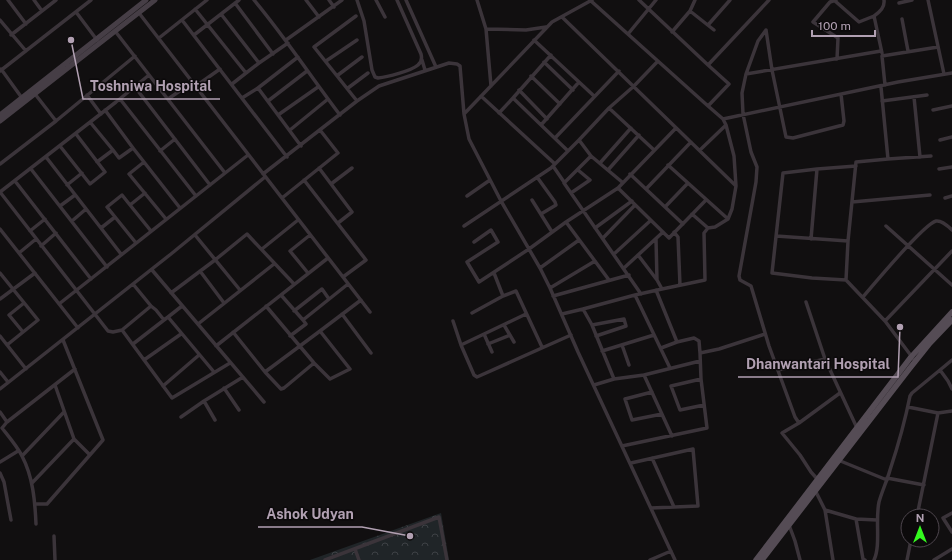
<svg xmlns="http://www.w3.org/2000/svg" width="952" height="560" viewBox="0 0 952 560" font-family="'Public Sans',sans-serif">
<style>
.park{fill:url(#park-crowns)}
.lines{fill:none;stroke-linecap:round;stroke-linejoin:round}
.street{stroke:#3b343a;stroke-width:3.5}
.secondary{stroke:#463e46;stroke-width:5}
.primary{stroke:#554c55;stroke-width:5.5}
.leader{fill:none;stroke:#b1a0b2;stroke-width:1.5}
.callout-dot{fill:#b1a0b2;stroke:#0c0a0b;stroke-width:1.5}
.callout-label{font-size:14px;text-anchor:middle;font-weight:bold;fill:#b1a0b2;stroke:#0c0a0b;stroke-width:3;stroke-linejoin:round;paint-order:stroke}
</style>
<defs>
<pattern id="park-crowns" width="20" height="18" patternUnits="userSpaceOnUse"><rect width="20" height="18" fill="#202528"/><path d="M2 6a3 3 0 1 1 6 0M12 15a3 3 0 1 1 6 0" fill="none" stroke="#3e4145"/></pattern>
</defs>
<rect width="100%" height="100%" fill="#110f10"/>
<path class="park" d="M441 513 449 560H310Z"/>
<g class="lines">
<path class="street" d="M8 0 26 24
M34 0 42 11
M254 0C285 37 311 77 340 115
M306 0 319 17
M329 0 334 7
M357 0 364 21 372 70 375 77 378 78C387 77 411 71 418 65 422 62 422 58 421 54L397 0
M376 0 385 17
M406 0 436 67
M477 0 486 29 491 86
M592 0 552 22 464 114 469 139 501 201 540 268 550 288 578 352 675 560
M639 0 708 65
M769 0 708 65 729 84 708 106 723 119 898 82 952 73
M836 0 830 2 813 22 838 38 837 59
M928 0 944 74
M591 1 708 106
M835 1 859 22 874 16
M235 3 273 54
M899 3 912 0
M195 9 246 73
M690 11 714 30
M76 12 97 40
M139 13 370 312
M221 14 259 63
M356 16 314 47 357 101
M562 17 736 186 732 209 728 219 715 227 708 228 704 233 705 280 662 289 635 295
M902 19 908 51
M0 20 26 51
M182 20 287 157
M708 25 730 0
M486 29 526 30 546 27
M766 30 772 70 786 137 793 138 843 125 844 121 841 94
M115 31 225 173
M672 32 690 11 695 0
M628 34 656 0
M11 35 56 0
M194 35 239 0
M159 38 207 0
M286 40 342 0
M534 40 594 96
M882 53 874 16C879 12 885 8 884 0
M551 55 513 98 568 151
M422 60 425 70
M326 61 357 40
M544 62 573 90
M1 69 22 98
M0 71 91 0
M746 74 758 41 766 30
M338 75 362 57
M531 76 560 104
M232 84 259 63 288 43
M885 85 882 56 938 47
M196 86 220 69
M135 87 210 185
M258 88 298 57
M348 88 368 73
M519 90 547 119
M87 95 101 114
M481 96 555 164
M914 97 920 157
M242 98 258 88 301 146
M120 99 196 196
M168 99 193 82
M268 101 307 71
M882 101 927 95
M609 108 654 150
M105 110 133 148 119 158 113 150
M933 110 952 106
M499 113 513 98
M278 115 318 87
M56 121 135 56
M90 122 113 150 97 162
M541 125 579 82
M726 125 734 156 736 186
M290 130 328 99
M555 138 619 71
M940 140 952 137
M60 146 90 184 105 172 76 134
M133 148 180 208
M700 150 726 125 723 119
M160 151 175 139
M591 156 564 183 641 294
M46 157 121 254
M888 159 931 156
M144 162 129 174 166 219
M600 163 631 128
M0 164 56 121 35 94
M668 165 728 219
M553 166 564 182
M319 168 352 212 338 223
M31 169 107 267
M817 169 783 173 772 273 812 278 846 280
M939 169 952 167
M608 170 639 135
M263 174 357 101 379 86 449 63 457 64 460 66 464 114
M630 174 683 224
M537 177 555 202 556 205 541 214
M304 180 366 260 343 277
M15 181 91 279
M622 182 591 156 579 140 609 108 634 86 658 61
M331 184 352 168
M67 185 82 173
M618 188 676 128
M646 189 691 142
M145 193 130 205 151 231
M571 193 590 180 578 170
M467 196 490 180
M282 198 338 153 320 130
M945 198 952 196
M532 200 552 232
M852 202 930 195
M130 205 122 195 107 207 136 243
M60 206 75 195
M665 207 688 183
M692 214 708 228
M72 221 86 209
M566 222 609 280
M464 226 551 168 579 140
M886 226 952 285
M101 228 115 217
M595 228 632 201
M0 229 78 328
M30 231 45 219
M674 232 678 237 680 285
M195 235 240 290
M776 236 848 241 846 280 885 321
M603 238 635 205
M656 239 657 280
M811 239 817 169 856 166
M848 241 856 162 888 159 881 87
M474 242 491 230 498 242 467 262 479 282 529 249 566 222 618 188 669 238 706 200
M41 246 56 233
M262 249 298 220
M19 253 36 239
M614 254 650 221
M638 255 657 280 662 289
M540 268 579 240
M624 268 663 232
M152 270 264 402
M200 271 224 303
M0 273 38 320 7 345
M308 273 290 251 310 235
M494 273 503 296
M550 288 595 261
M656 290 677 342 661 348
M171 293 215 260 247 234 294 284
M281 295 303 320 348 284
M553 296 629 275
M863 297C874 284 924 224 936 221 942 220 948 226 952 230
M0 299 35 273
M806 302 825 359 857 428
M59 304 248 155
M151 306 122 330 172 398 230 363
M266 306 314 363 330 379 350 369 320 331 361 300
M583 309 635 295 670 368
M294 311 322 289 329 299
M472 313 503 296 516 291 542 347
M342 314 371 353
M526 314 461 345 474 375 477 377 571 335
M562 314 583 309 592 325 614 379
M168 317 182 306
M164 320 168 317 214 372
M453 321 461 345
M198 324 274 264
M504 325 514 342
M592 325 624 319 626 326 596 336
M122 330 113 332 108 331 0 192 116 102 149 75
M23 332 9 315 24 303
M233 332 265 372 281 389 284 388 314 363
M484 334 492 352
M0 336 26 369
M290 336 306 324 303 320
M677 342 694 338 699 341 700 353
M133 344 164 320 156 310 151 306 133 284
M488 344 510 335
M622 345 629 365
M216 346 328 258
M602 351 654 335
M144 360 181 334
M952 360 940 370 948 381 952 389
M915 361 885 321 952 251
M778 370 825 359
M0 372 8 382
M265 372 320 331
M644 375 700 361
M701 379 671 386 680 410 704 405
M55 385 74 439 90 455
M594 385 614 379 644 375 672 436
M163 386 199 355
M224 388 239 410
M0 389 171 254 265 177
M652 392 625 399 632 420 662 414
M204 401 215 420
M908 407 938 413 917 516
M0 412 7 422 75 369
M938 413 952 411
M181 417 204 401 243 377
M7 422 2 428C9 437 17 446 22 456 33 477 35 501 36 524
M799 423 840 393
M622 446 707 428 701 379 700 353 719 349 765 334
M22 456 64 412
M652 458 674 507
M838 460 887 480
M0 462 18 451
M631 463 693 449 698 506 651 508
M0 473 4 482 11 520
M887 478 924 485
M819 481 811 472 800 455 782 433 799 423 795 417 769 346 751 286 740 280 739 276 756 182 757 167 751 152 743 114 742 93 746 74 881 51
M32 483 74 439
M815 490 825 510 833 560
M35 504H47L103 440 63 340
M825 510 856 519 863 559 865 560
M952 513 943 518 952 532
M856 519 877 520
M789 525 795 541 800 560
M54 536 55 560
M355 549 359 560
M325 560 439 517 447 560
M650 560 671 551
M874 560C881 545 875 520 879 502 882 491 887 481 890 470 898 446 905 421 910 396L912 393 940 370
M907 560 911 540
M934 560 952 549"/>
<path class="secondary" d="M0 115 146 0
M0 121 155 0"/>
<path class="primary" d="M756 560 911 357 952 312
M762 560 910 368 930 343 952 320"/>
</g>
<path class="leader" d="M71 40L83 99H220M900 327L898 377H738M410 536L362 527H258"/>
<g class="callout-dot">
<circle cx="71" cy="40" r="4"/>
<circle cx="900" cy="327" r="4"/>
<circle cx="410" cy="536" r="4"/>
</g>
<g class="callout-label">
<text x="151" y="91">Toshniwa Hospital</text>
<text x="818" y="369">Dhanwantari Hospital</text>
<text x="310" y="519">Ashok Udyan</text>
</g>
<g transform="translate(920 528)"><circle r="19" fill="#0c0a0b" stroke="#4e464e"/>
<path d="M0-3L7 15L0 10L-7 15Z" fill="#34f91f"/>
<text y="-6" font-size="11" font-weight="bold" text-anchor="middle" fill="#b1a0b2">N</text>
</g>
<path d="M812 30v6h63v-6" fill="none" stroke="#b1a0b2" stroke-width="2"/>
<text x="818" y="30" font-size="12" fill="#b1a0b2" stroke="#0c0a0b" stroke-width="3" paint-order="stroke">100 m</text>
</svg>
